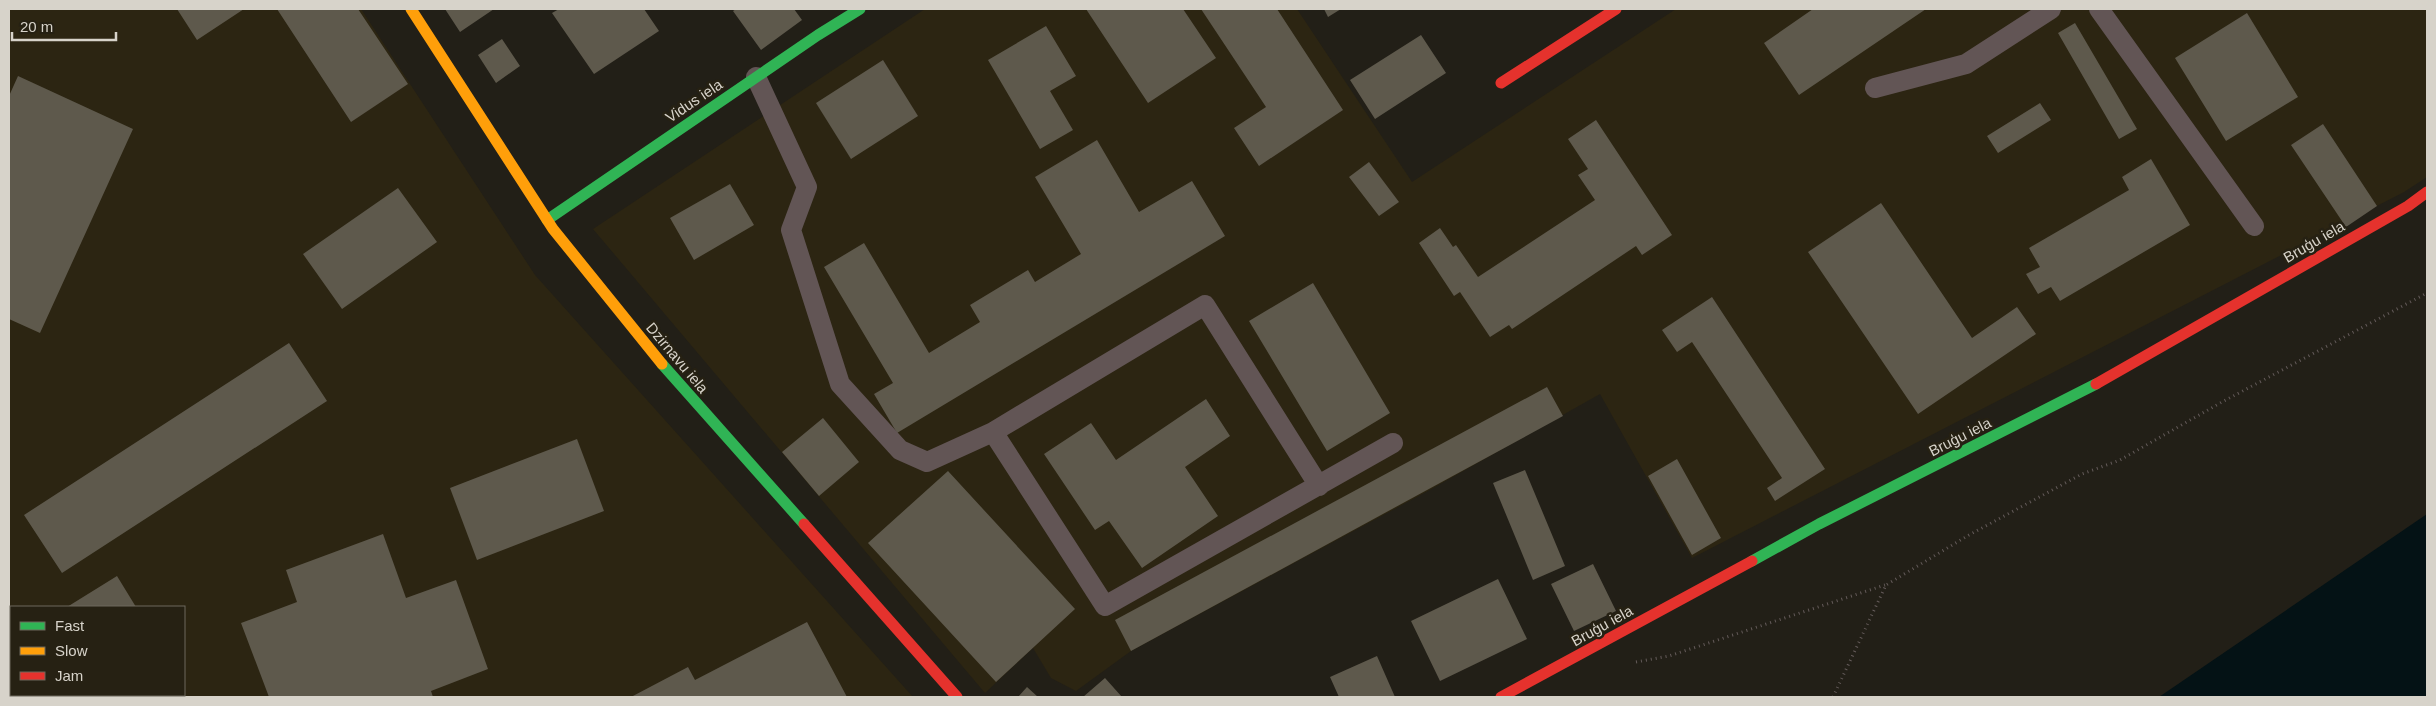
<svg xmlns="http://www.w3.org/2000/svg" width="2436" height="706" viewBox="0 0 2436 706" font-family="Arial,sans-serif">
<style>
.built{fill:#2c2512;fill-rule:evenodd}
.water{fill:#041215}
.building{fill:#5e594c}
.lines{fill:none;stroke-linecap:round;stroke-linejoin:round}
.path{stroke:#645b5a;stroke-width:3;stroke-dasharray:1 4;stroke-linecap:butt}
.lane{stroke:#625555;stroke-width:20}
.fast{stroke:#30b455;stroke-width:11}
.slow{stroke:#ff9f0a;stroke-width:11}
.jam{stroke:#e5322d;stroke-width:11}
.labels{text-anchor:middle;stroke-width:5;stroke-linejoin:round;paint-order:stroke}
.street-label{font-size:15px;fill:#d7d3ca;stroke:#262113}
</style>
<rect width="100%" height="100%" fill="#221f17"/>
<path class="built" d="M9 9H361L535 275 913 697H9ZM11 607H184V695H11Z
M925 9H1297L1412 182 1676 9H2427V177L2404 192 1692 558 1600 394 1426 492 1131 651 1076 691 1051 678 1033 648 985 693 593 229Z"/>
<path class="water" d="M2427 514V697H2159Z"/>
<path class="building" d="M177 9H244L197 40Z
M277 9H358L408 84 351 122Z
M445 9H494L460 32Z
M559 9H644L659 31 594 74 552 13Z
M736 9H794L802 20 761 50 733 11Z
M1086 9H1183L1216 58 1148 103Z
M1201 9H1277L1343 110 1259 166 1234 128 1266 107Z
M1324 9H1341L1328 17Z
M1813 9H1926L1799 95 1764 43Z
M2247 13 2298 97 2226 141 2175 58Z
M2075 23 2137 129 2119 139 2058 33Z
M1046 26 1076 76 1050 91 1073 130 1040 149 988 60Z
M1421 35 1446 73 1375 119 1350 80Z
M502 39 520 66 496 83 478 55Z
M883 60 918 116 851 159 816 103Z
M18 76 133 129 40 333 9 319V96Z
M2040 103 2051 120 1998 153 1987 136Z
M1596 120 1672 235 1642 255 1636 246 1512 329 1509 325 1490 337 1460 292 1454 296 1419 243 1440 228 1453 247 1456 245 1478 277 1595 200 1578 175 1588 169 1568 139Z
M2323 124 2377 206 2346 227 2291 145Z
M1097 140 1139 212 1192 181 1225 236 897 433 874 394 893 383 824 267 864 243 929 353 980 322 970 305 1028 270 1035 282 1081 254 1035 177Z
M2151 159 2190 225 2060 301 2051 287 2038 294 2026 274 2040 267 2029 248 2129 190 2122 177Z
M1369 162 1399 202 1379 216 1349 177Z
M730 184 754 225 694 260 670 218Z
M398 188 437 242 342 309 303 254Z
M1881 203 1972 338 2017 307 2036 334 1918 414 1808 252Z
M1313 283 1390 413 1327 451 1249 321Z
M1712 297 1825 469 1775 501 1767 488 1782 478 1692 342 1677 352 1662 330Z
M289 343 327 401 62 573 24 515Z
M1547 387 1563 416 1131 651 1115 620Z
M1206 399 1230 436 1185 467 1218 516 1142 568 1109 521 1095 530 1044 454 1091 423 1116 460Z
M823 418 859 462 819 496 782 452Z
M577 439 604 511 477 560 450 488Z
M1677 459 1721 538 1692 555 1648 476Z
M1525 470 1565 566 1533 580 1493 483Z
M948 471 1075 609 996 682 868 543Z
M383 534 406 598 456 580 488 669 431 691 433 697H269L241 623 297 602 286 570Z
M1593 564 1616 611 1574 631 1551 584Z
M117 576 136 607H67Z
M1498 579 1527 639 1440 681 1411 621Z
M807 622 847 697H631L688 667 695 680Z
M1377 656 1395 697H1339L1330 677Z
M1105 678 1122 697H1083Z
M1027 687 1038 697H1018Z"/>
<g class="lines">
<path class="path" d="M1636 662 1669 656 1885 585
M1833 697 1886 585 1969 535 2082 474 2120 460 2222 402 2427 293"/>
<path class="lane" d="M2099 9 2254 226
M756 77 807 187 791 230 840 384 900 450 927 462 993 432 1105 606 1393 443
M1875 88 1966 64 2051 9
M993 432 1205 305 1319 486"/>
<path class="fast" d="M547 220 818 35 860 9
M662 364 804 524
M1752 561 1819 524 2096 384"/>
<path class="slow" d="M411 9 553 229 662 364"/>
<path class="jam" d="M1501 83 1616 9
M2096 384 2408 206 2427 192
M804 524 957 697
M1501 697 1752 561"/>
</g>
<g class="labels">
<g class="street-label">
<text transform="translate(694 101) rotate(-34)" y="5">Vidus iela</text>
<text transform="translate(2314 242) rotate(-30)" y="5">Bruģu iela</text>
<text transform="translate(677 358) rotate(50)" y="5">Dzirnavu iela</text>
<text transform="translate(1960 437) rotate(-27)" y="5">Bruģu iela</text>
<text transform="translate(1602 626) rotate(-29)" y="5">Bruģu iela</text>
</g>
</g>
<rect width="2436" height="706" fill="none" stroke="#d7d3ca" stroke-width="20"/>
<rect x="10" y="606" width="175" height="90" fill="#262113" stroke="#6d685c"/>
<rect x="20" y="622" width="25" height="8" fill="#30b455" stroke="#6d685c"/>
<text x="55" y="631" font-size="15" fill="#d7d3ca">Fast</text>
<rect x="20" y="647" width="25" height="8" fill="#ff9f0a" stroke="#6d685c"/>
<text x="55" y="656" font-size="15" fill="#d7d3ca">Slow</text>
<rect x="20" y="672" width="25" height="8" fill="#e5322d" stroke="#6d685c"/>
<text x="55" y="681" font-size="15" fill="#d7d3ca">Jam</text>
<path d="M12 32v8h104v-8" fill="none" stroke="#d7d3ca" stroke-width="2.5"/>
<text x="20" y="32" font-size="15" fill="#d7d3ca" stroke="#262113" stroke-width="4" paint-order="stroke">20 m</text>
</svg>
